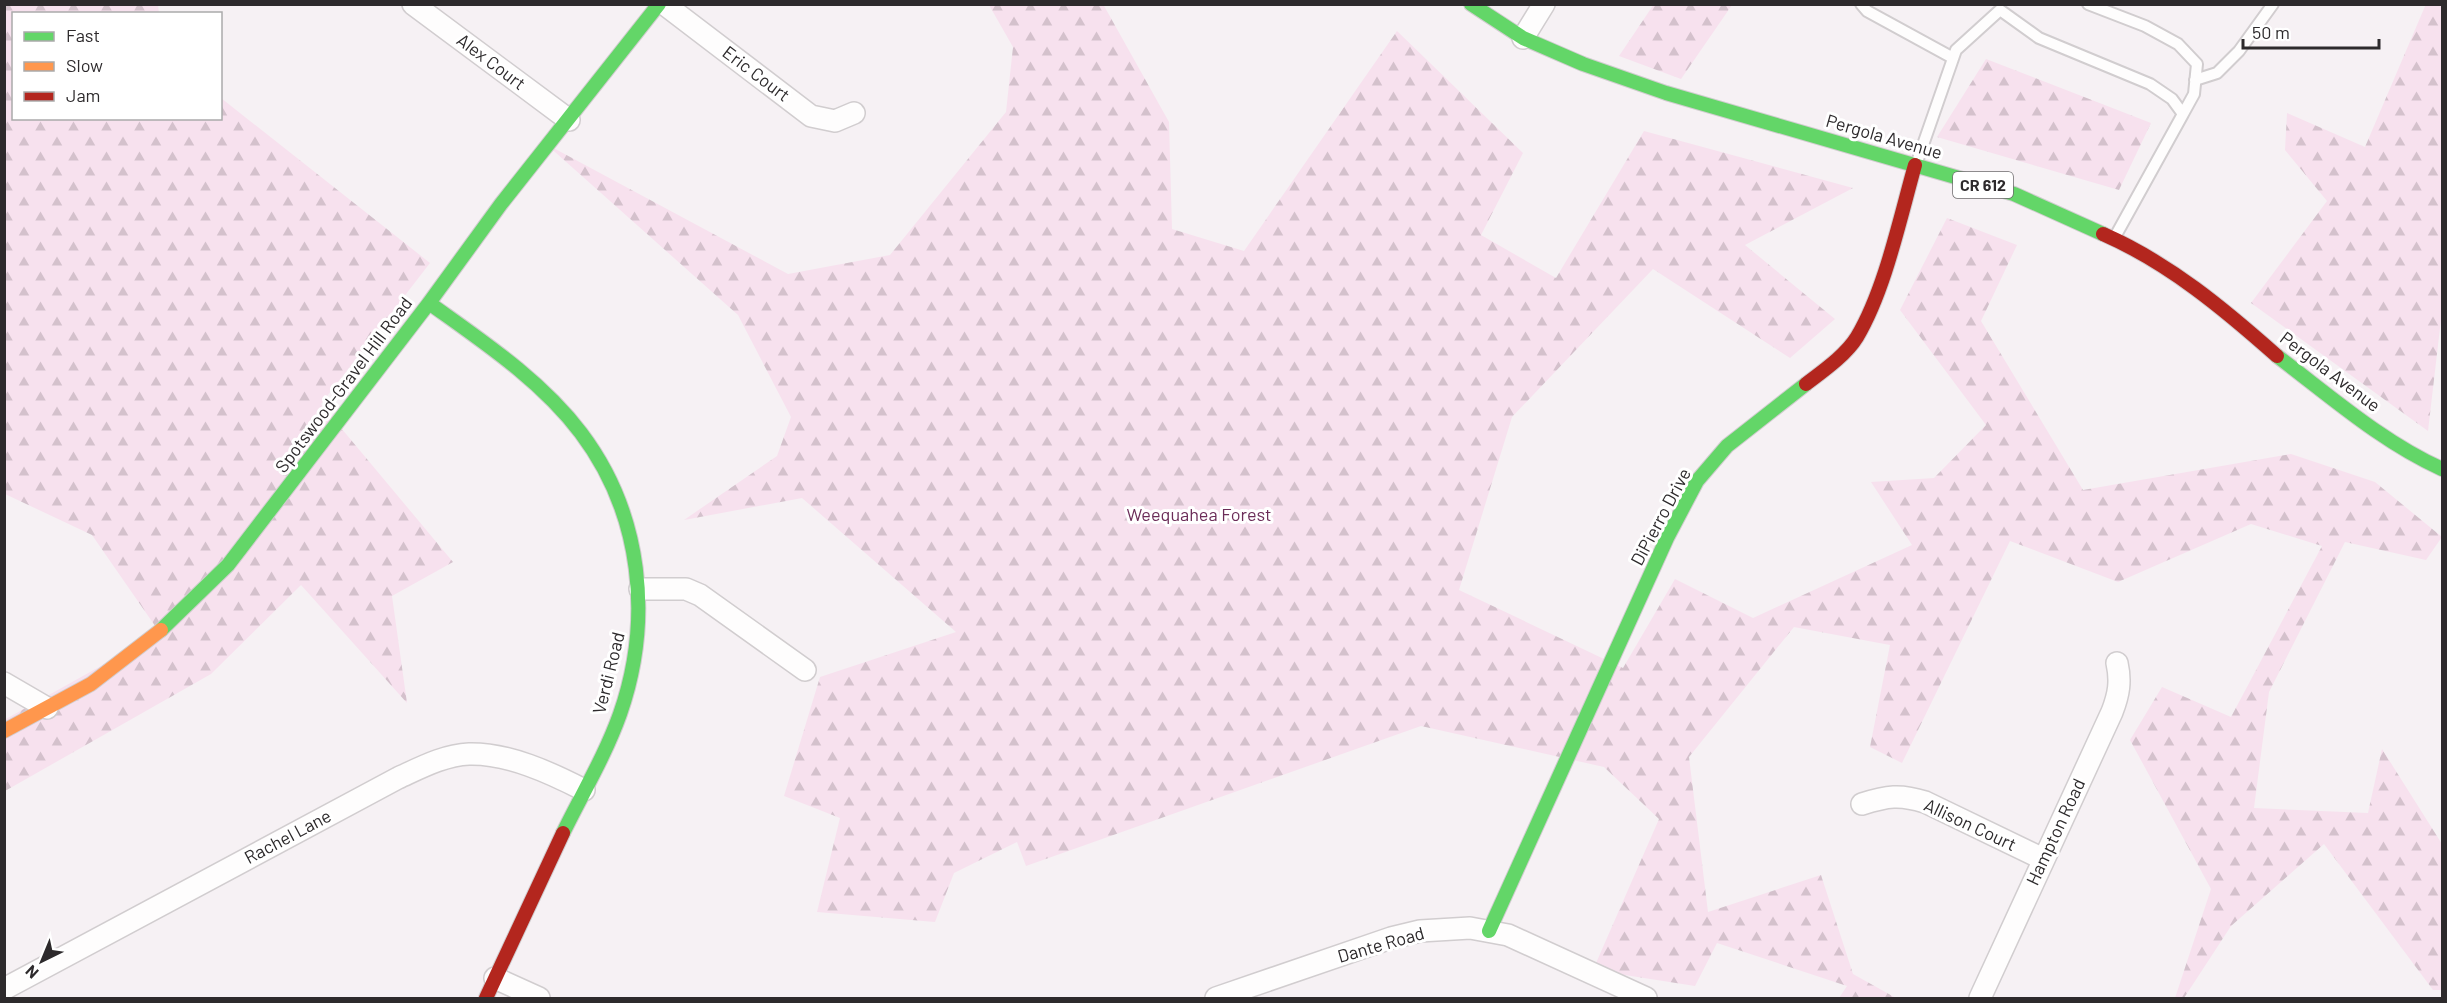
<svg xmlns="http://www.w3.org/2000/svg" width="2447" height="1003" viewBox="0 0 2447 1003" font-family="Barlow,sans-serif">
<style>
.forest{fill:url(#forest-firs)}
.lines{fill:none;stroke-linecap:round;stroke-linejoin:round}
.lane-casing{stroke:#d1cdcf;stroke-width:14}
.street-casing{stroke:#d1cdcf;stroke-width:24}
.fast-casing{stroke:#d1cdcf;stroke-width:16}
.slow-casing{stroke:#d1cdcf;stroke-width:16}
.jam-casing{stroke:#d1cdcf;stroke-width:16}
.lane{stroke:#fefdfd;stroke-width:10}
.street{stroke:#fefdfd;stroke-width:21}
.fast{stroke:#63d668;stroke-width:14}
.slow{stroke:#ff974d;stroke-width:14}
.jam{stroke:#b3261e;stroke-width:14}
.labels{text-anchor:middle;stroke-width:6;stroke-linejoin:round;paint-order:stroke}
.shield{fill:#fff;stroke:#6c6a6b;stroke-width:1.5}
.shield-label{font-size:16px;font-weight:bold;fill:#2d2a2c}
.street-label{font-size:18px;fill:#2d2a2c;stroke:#fff}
.park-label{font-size:18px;fill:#6b2c58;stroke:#fff}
</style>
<defs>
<pattern id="forest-firs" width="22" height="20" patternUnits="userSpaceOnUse" patternTransform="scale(1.5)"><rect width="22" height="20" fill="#f7e1ee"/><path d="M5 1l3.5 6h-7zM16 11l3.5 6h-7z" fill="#d4c1cc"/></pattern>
</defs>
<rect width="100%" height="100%" fill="#f6f1f4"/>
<path class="forest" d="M1103 4 1169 122 1172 229 1244 251 1397 31 1523 153 1481 235 1556 278 1644 131 1853 188 1745 245 1835 319 1790 358 1653 269 1512 417 1459 590 1623 668 1675 579 1753 618 1912 545 1871 482 1934 478 1986 425 1900 310 1947 218 2017 245 1981 321 2083 490 2291 454 2375 482 2442 537 2426 560 2345 542 2269 692 2254 808 2368 813 2382 749 2442 844V990H2433L2324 844 2231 926 2184 998H2175L2211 889 2130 740 2162 687 2231 717 2322 546 2251 524 2118 582 2010 541 1902 763 1870 747 1890 645 1794 627 1689 757 1708 912 1821 875 1853 974 1896 998H1839L1847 986 1717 943 1695 986 1593 970 1659 819 1604 767 1421 726 1026 866 1017 842 954 873 935 922 817 912 840 818 784 796 820 677 956 632 802 498 684 520 777 456 791 417 738 315 546 144 788 274 890 255 1006 112 1013 47 989 5Z
M1654 4 1732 5 1681 79 1619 56Z
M2426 4 2442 5V311L2428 431 2251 303 2327 201 2285 150 2287 113 2365 147Z
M5 5H158L159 13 14 14V118H220L221 98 430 263 321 404 453 562 392 596 407 703 301 585 211 674 5 791 4 720 160 633 92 535 5 494Z
M1986 59 2151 123 2119 190 1937 137Z"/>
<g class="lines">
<defs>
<path id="lane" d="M1861 4 1867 11 1953 58
M2088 4 2145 26 2178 44 2197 64 2194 94 2183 114
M2195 80 2217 73 2239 51 2273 4
M1917 162 1956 50 2000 10 2039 38 2150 84 2172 99 2183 114 2116 235"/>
<path id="street" d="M413 4 569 120
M664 4 811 116 835 121 854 113
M1523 38 1544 4
M640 589H686L700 595 805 670
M4 683 47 708
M1862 804C1887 796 1900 794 1925 802L2043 859
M495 978 539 998
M4 989 398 778C420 768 444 755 469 754 508 753 551 773 584 790
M1216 998 1391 938 1420 931 1470 928 1508 935 1646 998
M1980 998 2112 712C2119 694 2121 681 2117 663"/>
<path id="fast" d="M1471 4 1523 38 1583 64 1666 93 2014 194 2103 234
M429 303C482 341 541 380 581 433 642 514 653 619 620 714 605 756 582 794 563 833
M2277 356C2330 396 2382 442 2442 469
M161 630 228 565 429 303 501 204 659 4
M1489 931 1667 538 1697 481 1727 446 1806 384"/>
<path id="slow" d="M4 731 91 684 161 630"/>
<path id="jam" d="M2103 234C2169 263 2224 309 2277 356
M1806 384C1823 371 1846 355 1857 337 1885 290 1900 218 1915 165
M486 998 563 833"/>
</defs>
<use href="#lane" class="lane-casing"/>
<use href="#street" class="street-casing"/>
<use href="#fast" class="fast-casing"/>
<use href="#slow" class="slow-casing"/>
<use href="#jam" class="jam-casing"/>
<use href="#lane" class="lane"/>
<use href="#street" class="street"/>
<use href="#fast" class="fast"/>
<use href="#slow" class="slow"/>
<use href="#jam" class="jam"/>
</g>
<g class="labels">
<rect class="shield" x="1953" y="172" width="60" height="26" rx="4.5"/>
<g class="shield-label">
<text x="1983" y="191">CR 612</text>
</g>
<g class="street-label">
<text transform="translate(491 62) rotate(37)" y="6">Alex Court</text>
<text transform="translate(756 74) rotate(37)" y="6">Eric Court</text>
<text transform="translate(1884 137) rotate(16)" y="6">Pergola Avenue</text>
<text transform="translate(2330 372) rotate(37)" y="6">Pergola Avenue</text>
<text transform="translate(344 385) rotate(-53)" y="6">Spotswood-Gravel Hill Road</text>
<text transform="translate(1661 517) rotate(-62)" y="6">DiPierro Drive</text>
<text transform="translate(609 673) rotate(-76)" y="6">Verdi Road</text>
<text transform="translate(1970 825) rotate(25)" y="6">Allison Court</text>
<text transform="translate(2056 832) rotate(-65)" y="6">Hampton Road</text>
<text transform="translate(288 837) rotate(-28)" y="6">Rachel Lane</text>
<text transform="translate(1381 945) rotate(-16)" y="6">Dante Road</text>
</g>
<g class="park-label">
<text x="1199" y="521">Weequahea Forest</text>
</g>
</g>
<rect width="2447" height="1003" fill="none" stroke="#2d2a2c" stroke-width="12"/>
<rect x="12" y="12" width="210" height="108" fill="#ffffff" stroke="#abaaab" stroke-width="1.5"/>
<rect x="24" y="32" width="30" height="9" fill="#63d668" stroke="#abaaab" stroke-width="1.5"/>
<text x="66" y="42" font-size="18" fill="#2d2a2c">Fast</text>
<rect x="24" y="62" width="30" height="9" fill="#ff974d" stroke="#abaaab" stroke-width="1.5"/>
<text x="66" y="72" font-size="18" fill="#2d2a2c">Slow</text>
<rect x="24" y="92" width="30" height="9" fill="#b3261e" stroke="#abaaab" stroke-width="1.5"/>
<text x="66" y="102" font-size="18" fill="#2d2a2c">Jam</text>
<g transform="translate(42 961) rotate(223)" stroke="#ffffff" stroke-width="4.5" paint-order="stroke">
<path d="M0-4.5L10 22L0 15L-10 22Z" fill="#2d2a2c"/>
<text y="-9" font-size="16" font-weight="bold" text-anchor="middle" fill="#2d2a2c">N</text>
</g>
<path d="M2243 39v9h136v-9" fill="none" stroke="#2d2a2c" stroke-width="3"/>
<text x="2252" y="39" font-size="18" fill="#2d2a2c" stroke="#ffffff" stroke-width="4.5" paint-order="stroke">50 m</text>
</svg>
